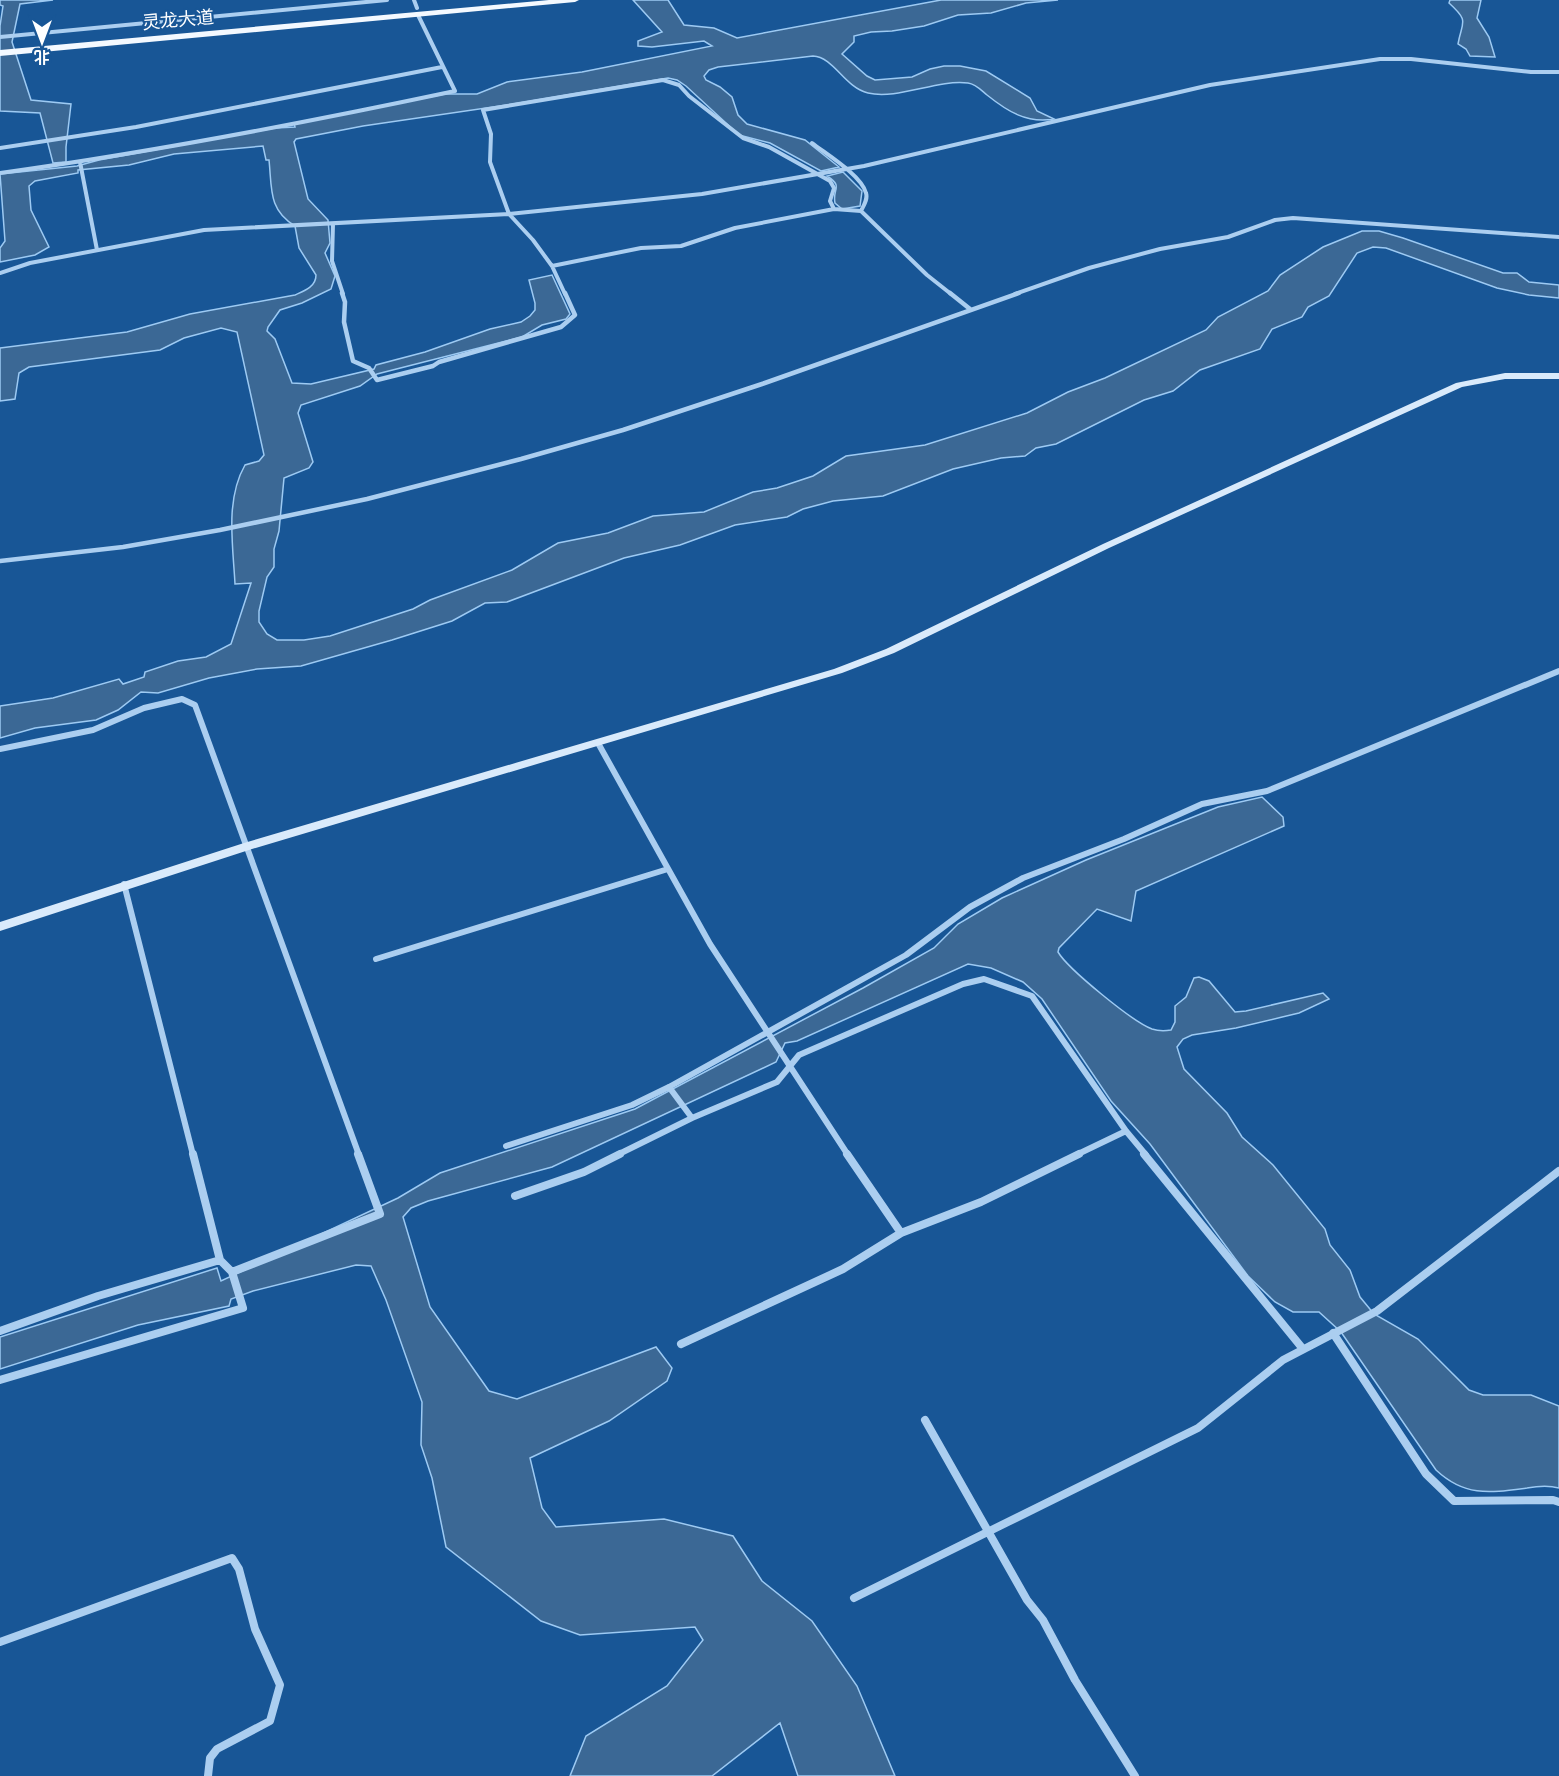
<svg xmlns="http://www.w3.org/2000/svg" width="1559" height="1776" viewBox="0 0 1559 1776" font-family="'PT Sans','Noto Sans SC',sans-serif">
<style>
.water{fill:#3b6895;stroke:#9dcaf3;stroke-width:1.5}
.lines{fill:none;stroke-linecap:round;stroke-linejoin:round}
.street-far3{stroke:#abcef0;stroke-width:4}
.street-far2{stroke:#abcef0;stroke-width:4.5}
.street-far1{stroke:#abcef0;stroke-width:6}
.street{stroke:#abcef0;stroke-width:8}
.secondary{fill:#d9eafb;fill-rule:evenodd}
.primary{fill:#f4f9ff;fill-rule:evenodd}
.labels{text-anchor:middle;stroke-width:4.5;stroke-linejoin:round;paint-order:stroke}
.far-street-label{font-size:18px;fill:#fff;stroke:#185696}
</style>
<rect width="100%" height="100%" fill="#185696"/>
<path class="water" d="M0 0H53L20 4 12 42 31 100 71 104 66 147V162L53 163 40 113 0 111V26L3 6 0 5Z
M633 0H668L684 25 714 28 737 38 941 0H1058L1026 3 991 13 958 15 924 26 892 31 871 32 854 36V42L842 54 867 76 875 80 912 77 930 69 944 66H960L986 71 1030 98 1037 111 1054 119C1027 124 1007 111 987 95 982 91 976 84 968 83 937 79 898 100 868 93 844 87 834 57 813 56L718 67 709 70 704 76 706 80 720 87 732 97 738 115 747 124 805 140 839 167 821 171 770 143 739 135 686 86 677 80 668 78 513 104 363 126 296 139 294 142 308 199 328 220 330 243 325 253 335 276 331 289 302 303 280 310 268 327 267 331 275 339 292 383 311 384 374 369 376 365 425 352 490 329 521 322 530 316 535 310V303L529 280 552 275 570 314 566 319 542 325 522 337 377 374 360 386 301 405 298 413 313 462 309 468 284 478 279 531 274 549V567L267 577 259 611V622L267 634 277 640H304L330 636 413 609 430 600 512 570 558 543 608 533 653 516 704 512 753 492 777 488 813 476 846 456 925 445 1027 413 1068 392 1105 378 1206 330 1218 317 1268 291 1280 275 1323 247 1362 231H1379L1403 238 1503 273H1517L1529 282 1559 285V298L1529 295 1497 288 1386 248 1373 247 1357 253 1329 296 1308 307 1302 317 1272 329 1260 349 1200 370 1173 391 1144 400 1056 444 1036 448 1025 456 1001 458 953 469 883 496 833 501 803 509 787 517 735 525 680 545 624 558 507 602 485 603 452 621 392 640 301 666 257 669 209 678 158 693 141 692 118 710 96 720 35 728 0 738V706L53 698 119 679 123 684 144 677 145 672 178 661 206 657 231 644 251 583 235 584C233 545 225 500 245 465L259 461 264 455 237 332 221 328 184 338 160 350 29 367 19 373 15 399 0 401V348L127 332 190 314 295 295C304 291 316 287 316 275L299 248 295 226C268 210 272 188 269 160H266L263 146 174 154 129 165 78 170V173L35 181 29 186 31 210 49 247 35 255 0 262V248L5 241 0 174 77 166 99 160 275 128 295 127 294 123 445 94H477L507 82 582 72 712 46 704 41 652 47 638 46V41L662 32Z
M1450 0H1481L1477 18 1489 37 1495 57 1470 56 1466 49 1458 44C1462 21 1470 22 1449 3Z
M843 172 862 191 860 206 842 209 835 203C832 188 844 187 827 176Z
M1262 797 1283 817 1284 826 1136 891 1131 921 1097 909 1059 948 1058 952C1068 969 1133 1022 1152 1029 1158 1031 1165 1031 1171 1030L1175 1022V1006L1186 997 1194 978 1199 977 1209 981 1235 1012 1246 1011 1323 993 1329 999 1299 1013 1236 1028 1192 1035 1183 1039 1177 1047 1184 1069 1227 1113 1242 1137 1273 1165 1325 1229 1330 1245 1350 1270 1360 1297 1374 1314 1418 1339 1469 1390 1483 1395H1531L1559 1406V1488C1548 1485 1538 1486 1527 1488 1489 1493 1465 1497 1436 1470L1341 1332 1319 1312H1293L1275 1302 1248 1276 1150 1144 1111 1101 1042 999 1023 982 991 968 968 964 797 1041 785 1043 776 1062 552 1167 428 1201 411 1208 403 1217 430 1307 489 1391 517 1399 656 1347 672 1368 667 1381 609 1421 530 1458 542 1508 556 1527 664 1519 733 1536 762 1581 812 1621 857 1686 895 1776H798L780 1723 712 1776H570L586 1736 667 1686 703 1640 695 1627 580 1635 541 1621 446 1547 432 1478 421 1445 422 1402 386 1300 371 1266 356 1265 253 1291 231 1299 229 1306 138 1325 0 1369V1337L217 1268 221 1281 398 1198 440 1173 635 1109 863 988 934 948 958 924 1002 898 1086 860 1218 807Z"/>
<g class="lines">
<path class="street-far3" d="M414 0 417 8
M0 37 387 0
M812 143C826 154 861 175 866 193 868 199 864 205 861 211
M0 148 136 127 442 67
M80 162 97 250
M0 173C153 152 304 123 455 91L418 15
M333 224 332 261 343 294
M552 266 641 248 681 246 735 228 834 209
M0 273 30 263 204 230 509 214 702 194 864 166 1210 85 1380 59H1411L1531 72H1559
M565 294 552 266 533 240 509 214 490 162 491 134 483 110 663 80 679 85 689 96 743 138 769 147 830 181 834 188 830 201 834 209 861 211 927 275 951 294
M1015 294 1089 268 1160 249 1228 237 1275 220 1293 218 1559 237"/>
<path class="street-far2" d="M342 293 345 302 344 322 353 361 369 368 377 380 433 366 439 362 561 327 575 315 565 293
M950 293 970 309
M0 561 123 547 220 530 367 499 521 459 623 430 762 384 1019 293"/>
<path class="street-far1" d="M598 743 710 944 848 1155
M0 749 93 730 144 708 182 699 195 705 359 1155
M124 884 193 1155
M376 959 668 869
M669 1087 692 1118
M506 1146 632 1105 669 1087 906 955 970 907 1023 878 1124 839 1202 804 1267 791 1559 671
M617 1155 692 1118 777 1082 799 1055 963 984 984 979 1032 996 1126 1131 1146 1155
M1076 1155 1126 1131"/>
<path class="street" d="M847 1154 901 1233
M1144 1154 1303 1349
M515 1196 584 1172 620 1154
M232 1272 380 1214 358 1154
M0 1331 98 1296 220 1260
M1333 1333 1426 1474 1454 1501 1553 1500 1559 1502
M681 1344 843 1269 901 1233 981 1202 1079 1154
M0 1380 243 1308 232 1272 220 1260 193 1154
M925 1420 1027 1600 1043 1620 1075 1680 1135 1776
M854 1598 1198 1428 1283 1360 1377 1311 1559 1171
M0 1642 232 1558 239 1569 255 1629 280 1685 270 1721 217 1749 210 1758 208 1776"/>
<path class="secondary" d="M1505 373H1559V379H1505L1462 387 1109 548 894 653 842 673 252 849 0 931V922L244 843 834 669 886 649 1103 544 1456 383Z"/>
<path class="primary" d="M549 0H579L575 2 0 56V50Z"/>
</g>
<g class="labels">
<g class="far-street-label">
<text transform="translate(178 20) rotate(-5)" y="6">灵龙大道</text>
</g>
</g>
<g transform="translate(42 42) rotate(180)" stroke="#185696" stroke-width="4.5" paint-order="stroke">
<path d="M0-4.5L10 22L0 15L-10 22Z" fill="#ffffff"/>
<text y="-9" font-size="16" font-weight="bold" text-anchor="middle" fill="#ffffff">北</text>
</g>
</svg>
